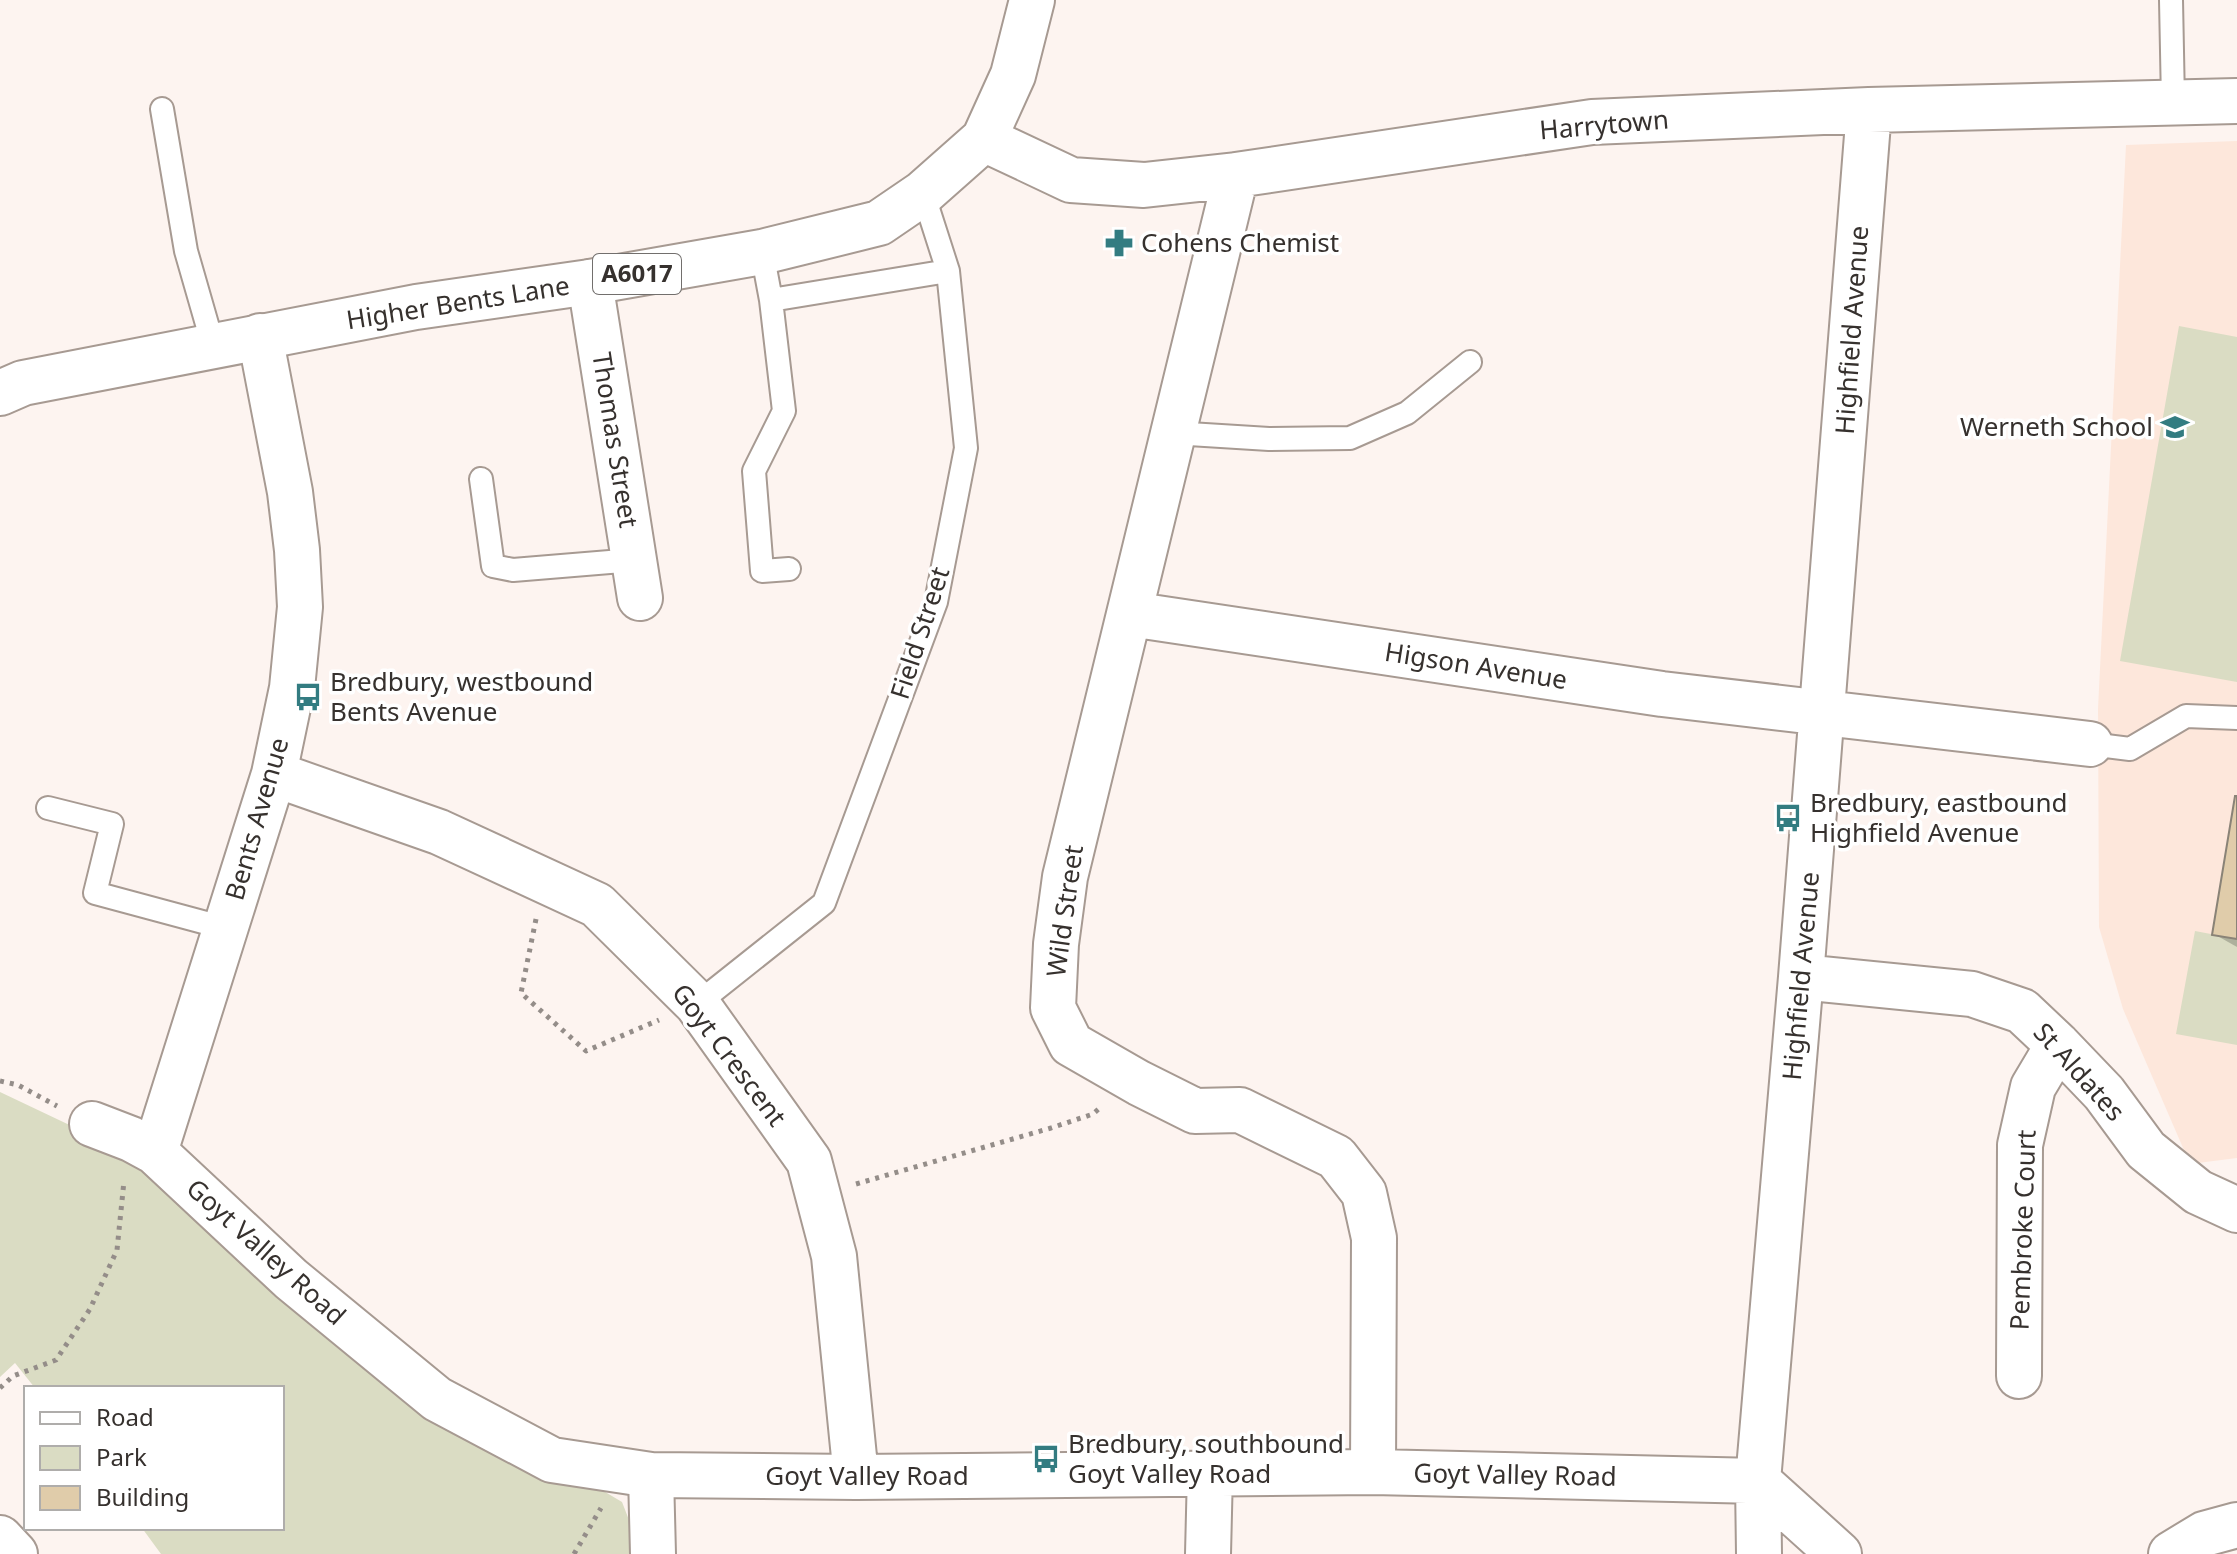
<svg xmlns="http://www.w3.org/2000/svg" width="2237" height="1554" viewBox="0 0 2237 1554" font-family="'Noto Sans',sans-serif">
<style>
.built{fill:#fde7db}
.green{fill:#dadcc3}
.shadow{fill:#0003}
.building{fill:#e0ccaa;stroke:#8a8377;stroke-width:2}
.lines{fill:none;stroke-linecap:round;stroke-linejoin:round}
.service-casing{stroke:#a79a92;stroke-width:26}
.minor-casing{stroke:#a79a92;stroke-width:48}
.primary-casing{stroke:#a79a92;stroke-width:48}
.path{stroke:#948d89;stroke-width:5;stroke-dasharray:4 6;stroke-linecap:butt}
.service{stroke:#fff;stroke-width:22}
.minor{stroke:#fff;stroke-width:44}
.primary{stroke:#fff;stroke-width:44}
.labels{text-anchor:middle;stroke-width:7;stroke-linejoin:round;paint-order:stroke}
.shield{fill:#fff;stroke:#726f6d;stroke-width:2}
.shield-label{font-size:24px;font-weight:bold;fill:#36312e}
.street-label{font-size:26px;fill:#36312e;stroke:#fff}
.poi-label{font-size:26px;fill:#36312e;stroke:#fff;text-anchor:start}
</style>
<rect width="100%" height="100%" fill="#fdf4f0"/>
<path class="built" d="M2237 141V1158L2190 1164 2123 1009 2099 927 2098 709 2126 145Z"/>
<path class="green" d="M2179 326 2237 337V682L2120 661Z
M2195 931 2237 939V1045L2176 1034Z
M0 1092 158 1167 295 1308 622 1502 629 1520 631 1554H161L142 1528H282V1388H35L15 1363 0 1377Z"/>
<path class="shadow" d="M2237 798V947L2214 934Z"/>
<path class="building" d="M2235 796H2237V939L2212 935Z"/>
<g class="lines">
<defs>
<path id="service" d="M2171 0 2173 102
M162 109 186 251 213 345
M762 252 771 300 784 411 754 471 762 571 789 569
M771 300 948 271
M1173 433 1269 439 1350 438 1407 413 1470 362
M481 479 493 566 513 570 634 560
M2090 744 2130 749 2186 716 2237 718
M48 808 112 824 95 893 225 928
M697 1004 824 903 936 602 966 448 948 271 923 193"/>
<path id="minor" d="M984 139 1071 180 1144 185 1236 175 1592 122 1869 110 2237 101
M1236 175 1065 877 1056 944 1053 1008 1071 1044 1139 1083 1195 1111 1240 1110 1336 1157 1364 1193 1374 1238 1373 1472
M590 282 640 598
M1130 614 1662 694 2090 744
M274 774 439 832 597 905 697 1004 809 1161 834 1256 856 1477
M1801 977 1972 994 2022 1011 2058 1045 2104 1093 2146 1150 2198 1192 2237 1210
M92 1124 131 1139 155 1152 291 1279 437 1399 552 1460 651 1475 856 1477 1373 1472 1758 1481
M155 1152 274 774 292 688 300 607 297 550 290 492 260 336
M2019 1376 2020 1145 2033 1087 2058 1045
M651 1475 653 1554
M1758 1481 1839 1554
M0 1538 15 1554
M1208 1554 1210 1472
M1759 1554 1758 1481 1801 977 1869 110
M2171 1554 2204 1534 2237 1525"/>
<path id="primary" d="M0 393 23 383 416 307 590 282 762 252 879 223 923 193 984 139 1013 75 1032 0"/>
</defs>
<use href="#service" class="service-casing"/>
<use href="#minor" class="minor-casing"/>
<use href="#primary" class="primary-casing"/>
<path class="path" d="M536 919 521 993 586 1051 659 1020
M0 1081 18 1085 57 1106
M856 1184 1051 1128 1093 1114 1101 1107
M0 1388 13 1376 56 1360 90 1309 117 1250 124 1181
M574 1554 601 1508"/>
<use href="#service" class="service"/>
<use href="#minor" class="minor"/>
<use href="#primary" class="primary"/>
</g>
<defs>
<symbol id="pharmacy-bare" viewBox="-9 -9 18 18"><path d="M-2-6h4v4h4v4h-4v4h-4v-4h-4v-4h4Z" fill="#337c81" stroke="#fff" stroke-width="2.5" paint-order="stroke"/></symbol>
<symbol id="school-bare" viewBox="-9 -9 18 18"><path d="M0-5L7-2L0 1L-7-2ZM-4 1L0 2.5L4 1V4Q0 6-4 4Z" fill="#337c81" stroke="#fff" stroke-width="2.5" paint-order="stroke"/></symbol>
<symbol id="bus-bare" viewBox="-9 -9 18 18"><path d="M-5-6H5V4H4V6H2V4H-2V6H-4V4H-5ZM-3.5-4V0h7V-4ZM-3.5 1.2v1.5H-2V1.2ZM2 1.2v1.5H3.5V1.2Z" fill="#337c81" stroke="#fff" stroke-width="2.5" paint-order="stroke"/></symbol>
</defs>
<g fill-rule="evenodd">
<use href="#pharmacy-bare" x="1099" y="223" width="40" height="40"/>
<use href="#school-bare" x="2155" y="407" width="40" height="40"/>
<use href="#bus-bare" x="288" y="677" width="40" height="40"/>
<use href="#bus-bare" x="1768" y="798" width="40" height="40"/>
<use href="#bus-bare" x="1026" y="1439" width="40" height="40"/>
</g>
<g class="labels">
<rect class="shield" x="593" y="254" width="88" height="40" rx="6"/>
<g class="shield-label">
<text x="637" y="282">A6017</text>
</g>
<g class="street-label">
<text transform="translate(1604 125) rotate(-5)" y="9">Harrytown</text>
<text transform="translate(458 303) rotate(-9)" y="9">Higher Bents Lane</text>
<text transform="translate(1852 330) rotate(-86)" y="9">Highfield Avenue</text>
<text transform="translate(615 440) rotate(81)" y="9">Thomas Street</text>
<text transform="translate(920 633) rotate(-72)" y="9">Field Street</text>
<text transform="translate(1476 666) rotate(9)" y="9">Higson Avenue</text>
<text transform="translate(257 819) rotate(-74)" y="9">Bents Avenue</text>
<text transform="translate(1065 911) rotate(-82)" y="9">Wild Street</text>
<text transform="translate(1801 976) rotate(-85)" y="9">Highfield Avenue</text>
<text transform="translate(729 1055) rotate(53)" y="9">Goyt Crescent</text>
<text transform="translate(2079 1072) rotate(48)" y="9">St Aldates</text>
<text transform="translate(2023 1230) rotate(-88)" y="9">Pembroke Court</text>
<text transform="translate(266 1252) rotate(42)" y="9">Goyt Valley Road</text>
<text transform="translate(1515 1475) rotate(1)" y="9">Goyt Valley Road</text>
<text x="867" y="1485">Goyt Valley Road</text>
</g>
<g class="poi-label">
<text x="1141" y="252">Cohens Chemist</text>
<text x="2153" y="436" text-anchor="end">Werneth School</text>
<text x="330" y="691">Bredbury, westbound<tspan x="330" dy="30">Bents Avenue</tspan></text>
<text x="1810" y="812">Bredbury, eastbound<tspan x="1810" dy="30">Highfield Avenue</tspan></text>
<text x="1068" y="1453">Bredbury, southbound<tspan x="1068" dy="30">Goyt Valley Road</tspan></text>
</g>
</g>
<rect x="24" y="1386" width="260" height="144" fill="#ffffff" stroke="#afadab" stroke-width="2"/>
<rect x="40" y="1412" width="40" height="12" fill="#ffffff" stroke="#afadab" stroke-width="2"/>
<text x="96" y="1426" font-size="24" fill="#36312e">Road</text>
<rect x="40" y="1446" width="40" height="24" fill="#dadcc3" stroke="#afadab" stroke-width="2"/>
<text x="96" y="1466" font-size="24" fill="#36312e">Park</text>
<rect x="40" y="1486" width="40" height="24" fill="#e0ccaa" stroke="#afadab" stroke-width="2"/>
<text x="96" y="1506" font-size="24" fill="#36312e">Building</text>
</svg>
